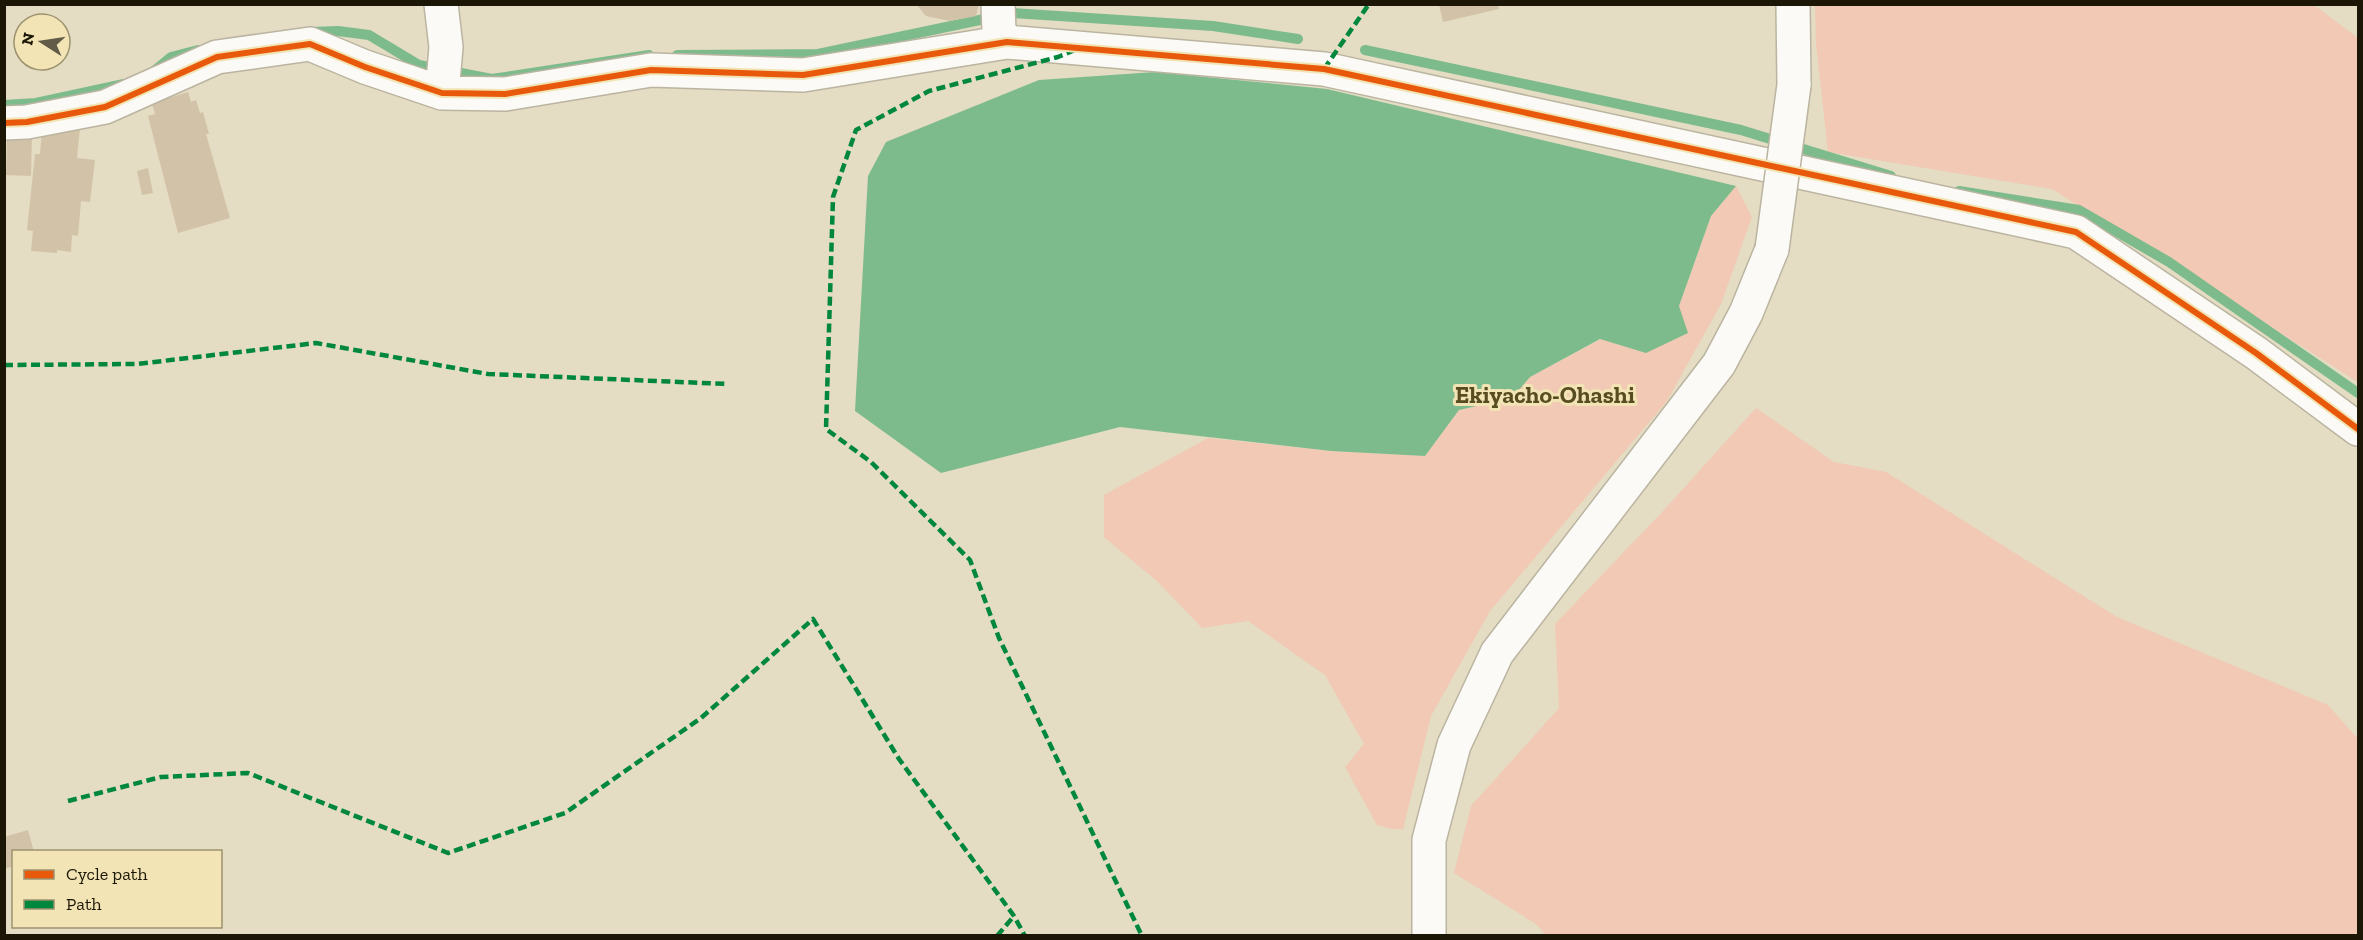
<svg xmlns="http://www.w3.org/2000/svg" width="2363" height="940" viewBox="0 0 2363 940" font-family="'Zilla Slab',serif">
<style>
.green{fill:#f1c9b4}
.water{fill:#7ebb8c}
.lines{fill:none;stroke-linecap:round;stroke-linejoin:round}
.stream{stroke:#7ebb8c;stroke-width:10}
.building{fill:#d2c3a8}
.street-casing{stroke:#bab4a0;stroke-width:36}
.secondary-casing{stroke:#bab4a0;stroke-width:36}
.street{stroke:#fbfaf6;stroke-width:33}
.secondary{stroke:#fbfaf6;stroke-width:33}
.secondary-bridge-casing{stroke:#bab4a0;stroke-width:36;stroke-linecap:butt}
.secondary-bridge{stroke:#fbfaf6;stroke-width:33}
.quiet{stroke:#00873e;stroke-width:4.5;stroke-dasharray:9 4.5;stroke-linecap:butt}
.cycleway-casing{stroke:#f2e4b5;stroke-width:10}
.cycleway{stroke:#e8590c;stroke-width:6}
.labels{text-anchor:middle;stroke-width:6;stroke-linejoin:round;paint-order:stroke}
.quarter-label{font-size:24px;font-weight:bold;fill:#584c21;stroke:#f2e4b5}
</style>
<rect width="100%" height="100%" fill="#e4dcc3"/>
<path class="green" d="M1815 5H2314L2358 38V382L2052 189 1828 152 1816 44Z
M1736 186 1752 217 1721 304 1667 401 1490 611 1431 716 1403 829H1392L1377 825 1345 767 1364 744 1325 675 1248 621 1202 628 1158 582 1104 537V495L1208 438 1331 451 1425 456 1459 410 1511 398 1530 377 1601 339 1646 353 1679 306 1711 216Z
M1756 408 1834 462 1886 472 2117 617 2328 705 2358 739V935H1546L1536 924 1454 873 1471 806 1559 708 1555 624 1664 510Z"/>
<path class="water" d="M1155 72 1327 89 1736 186 1711 216 1679 306 1688 333 1646 353 1600 339 1530 377 1512 398 1459 410 1425 456 1331 451 1120 427 941 473 855 411 868 176 886 142 1039 80Z"/>
<g class="lines">
<path class="stream" d="M311 32 338 31 369 35 419 65 492 79 649 55
M1365 50 1741 130 1891 176
M677 55 818 54 1013 13 1213 26 1298 39
M154 71 171 57 198 50
M4 105 36 103 124 84
M1959 191 2079 210 2169 262 2358 393"/>
</g>
<path class="building" d="M916 4H979L976 16 950 21 926 16Z
M1439 4H1498L1499 9 1443 22Z
M188 92 191 102 196 100 200 113 203 112 209 134H206L230 218 178 233 148 116 155 114 152 103Z
M80 128 77 158 95 160 90 202 81 201 78 236 72 235 71 252 57 250V253L31 251 33 231 27 230 35 154H40L42 130Z
M7 134 32 135 31 176 6 175Z
M148 168 153 193 142 195 137 171Z
M28 830 34 852H14V866L4 869V837Z"/>
<g class="lines">
<defs>
<path id="street" d="M441 4 446 47 442 93
M998 4 999 31 1007 42
M4 123 27 122 105 107 217 57 310 44 365 67 442 93 505 94 651 70 803 75 1007 42 1324 69 2076 232 2256 353 2358 429"/>
<path id="secondary" d="M1793 4 1794 85
M1429 936V840L1454 745 1497 653 1719 364 1746 313 1772 249"/>
</defs>
<use href="#street" class="street-casing"/>
<use href="#secondary" class="secondary-casing"/>
<use href="#street" class="street"/>
<use href="#secondary" class="secondary"/>
<defs>
<path id="secondary-bridge" d="M1772 249 1794 85"/>
</defs>
<use href="#secondary-bridge" class="secondary-bridge-casing"/>
<use href="#secondary-bridge" class="secondary-bridge"/>
<path class="quiet" d="M1075 50 1058 57 929 91 856 130 833 197 826 429 871 462 970 560 999 638 1142 936
M1324 69 1369 4
M4 365 137 364 316 343 488 374 728 384
M68 801 161 777 248 773 448 853 565 813 701 718 813 619 899 759 1014 916 1025 936
M997 936 1014 916"/>
<defs>
<path id="cycleway" d="M4 123 27 122 105 107 217 57 310 44 365 67 442 93 505 94 651 70 803 75 1007 42 1324 69 2076 232 2256 353 2358 429"/>
</defs>
<use href="#cycleway" class="cycleway-casing"/>
<use href="#cycleway" class="cycleway"/>
</g>
<g class="labels">
<g class="quarter-label">
<text x="1545" y="403">Ekiyacho-Ohashi</text>
</g>
</g>
<rect width="2363" height="940" fill="none" stroke="#1b1605" stroke-width="12"/>
<rect x="12" y="850" width="210" height="78" fill="#f2e4b5" stroke="#9c926f" stroke-width="1.5"/>
<rect x="24" y="870" width="30" height="9" fill="#e8590c" stroke="#9c926f" stroke-width="1.5"/>
<text x="66" y="880" font-size="18" fill="#1b1605">Cycle path</text>
<rect x="24" y="900" width="30" height="9" fill="#00873e" stroke="#9c926f" stroke-width="1.5"/>
<text x="66" y="910" font-size="18" fill="#1b1605">Path</text>
<g transform="translate(42 42) rotate(282)"><circle r="28" fill="#f2e4b5" stroke="#9c926f" stroke-width="1.5"/>
<path d="M0-4.5L10 22L0 15L-10 22Z" fill="#615b48"/>
<text y="-9" font-size="16" font-weight="bold" text-anchor="middle" fill="#1b1605">N</text>
</g>
</svg>
